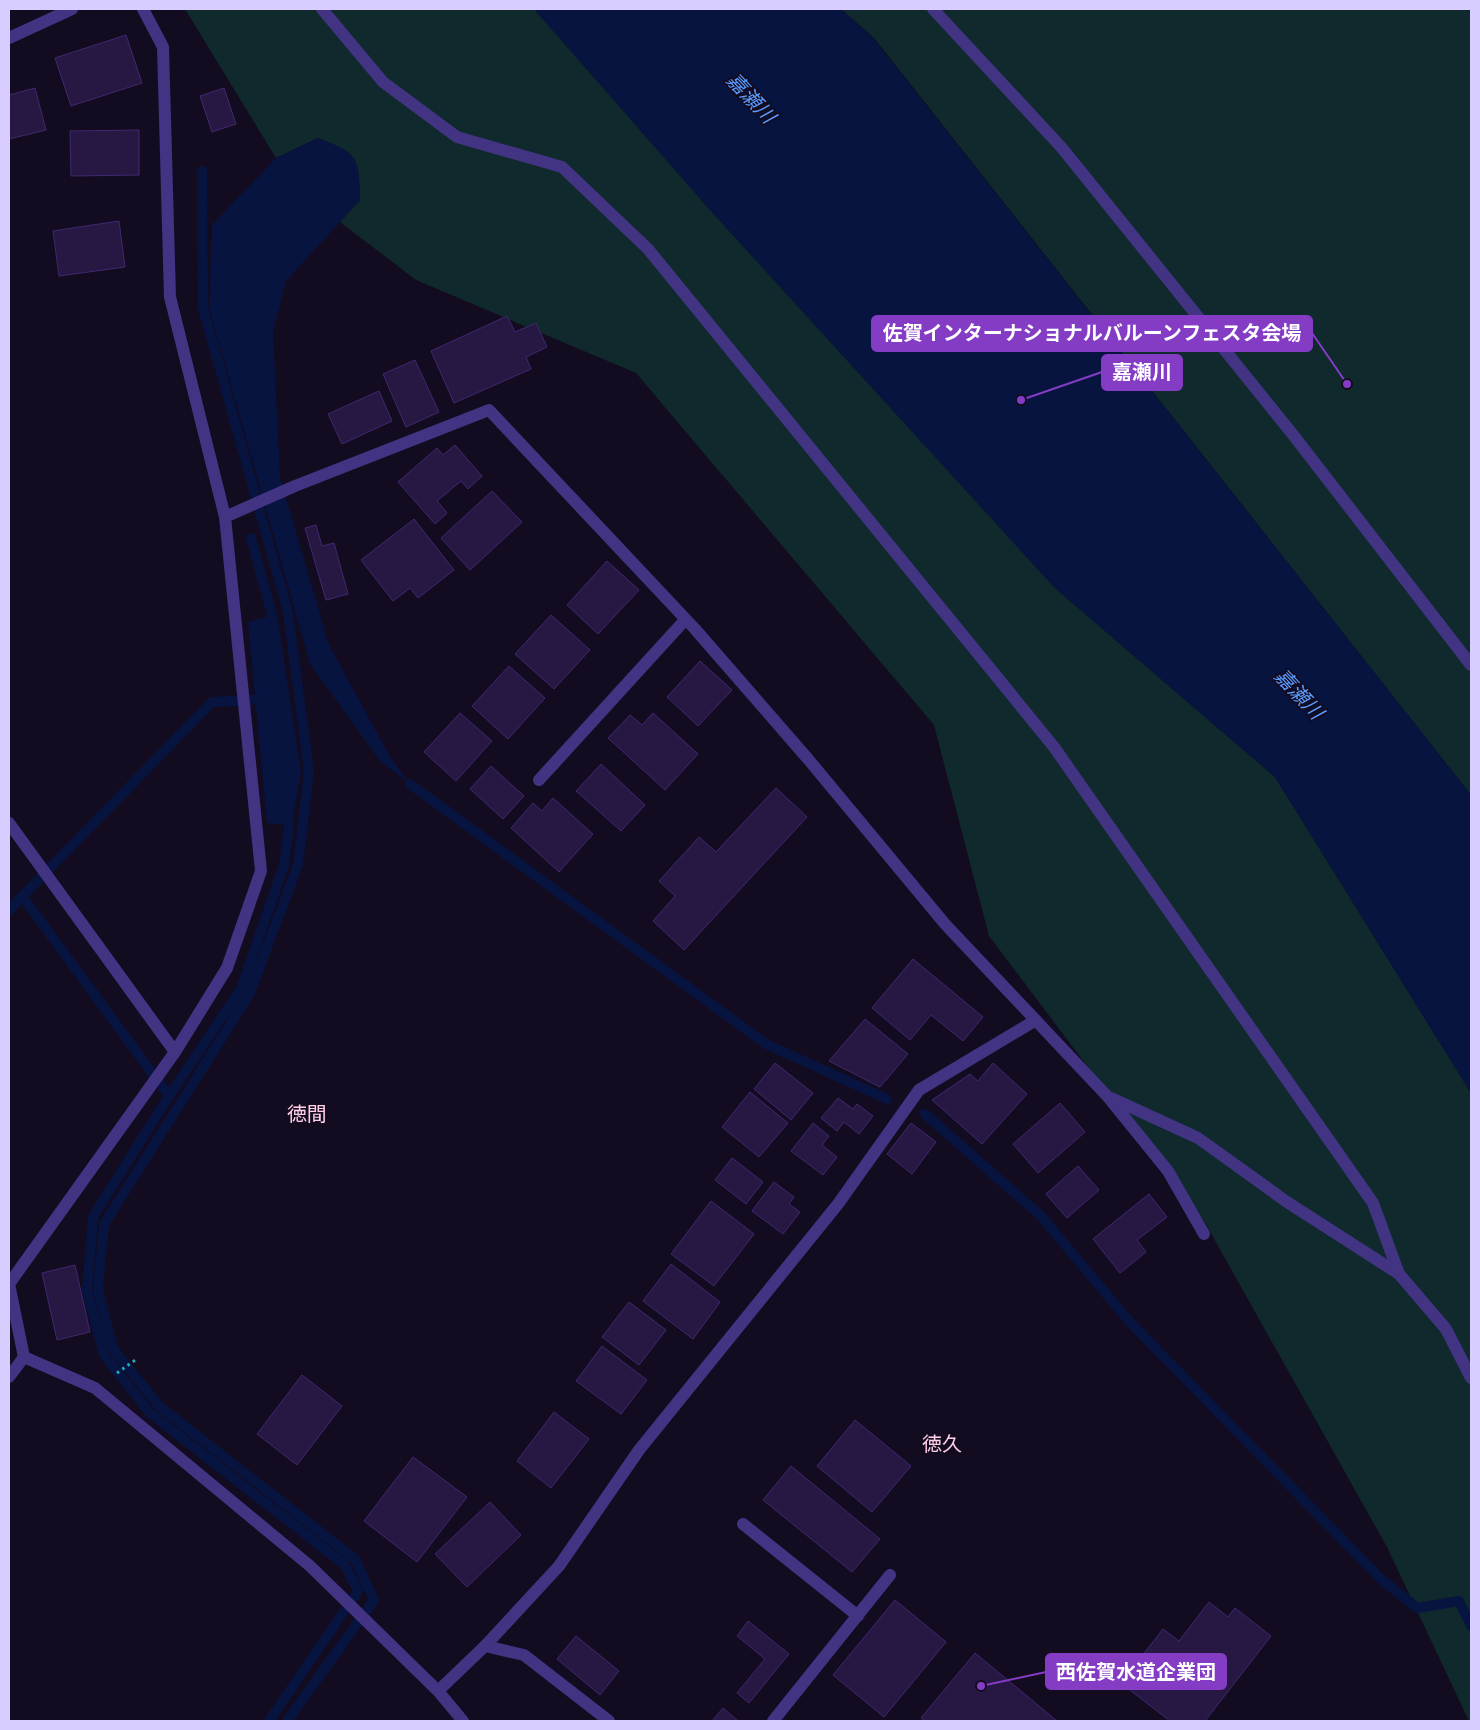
<svg xmlns="http://www.w3.org/2000/svg" width="1480" height="1730" viewBox="0 0 1480 1730" font-family="Signika,'Noto Sans JP',sans-serif">
<style>
.green{fill:#0f292c}
.water{fill:#071440}
.lines{fill:none;stroke-linecap:round;stroke-linejoin:round}
.stream{stroke:#071440;stroke-width:10}
.building{fill:#261743;stroke:#402871}
.path{stroke:#27adb8;stroke-width:3;stroke-dasharray:2.5 4;stroke-linecap:butt}
.lane{stroke:#423483;stroke-width:12}
.street{stroke:#423483;stroke-width:12}
.labels{text-anchor:middle;stroke-width:4;stroke-linejoin:round;paint-order:stroke}
.water-label{font-size:20px;font-style:italic;fill:#5a9cff;stroke:#130c21}
.neighbourhood-label{font-size:20px;fill:#ffcee7;stroke:#130c21}
.leader{fill:none;stroke:#843cc5;stroke-width:2}
.callout-dot{fill:#843cc5;stroke:#130c21;stroke-width:2}
.callout{fill:#843cc5;stroke:#843cc5;stroke-width:2}
.callout-label{font-size:20px;text-anchor:middle;font-weight:bold;fill:#fff}
</style>
<rect width="100%" height="100%" fill="#130c21"/>
<path class="green" d="M185 9H534L711 211 1055 588 1275 777 1471 1093V1721H1469L1387 1547 1204 1221 989 936 934 725 636 373 416 280 340 222 360 200C359 157 359 154 318 138L276 158Z
M841 9H1471V795L874 38Z"/>
<path class="water" d="M534 9H841L873 38 1471 795V1093L1275 777 1055 588 711 211Z
M318 138C359 154 359 157 360 200L286 281 273 331 280 478 329 645 390 757 410 784 380 761 310 664 209 307 212 225 276 158Z
M277 614 301 772 292 825 267 823 248 622Z"/>
<g class="lines">
<path class="stream" d="M202 171 203 308 288 612 309 772 298 865 249 995 104 1224 98 1290 113 1349 159 1406 355 1559 374 1600 287 1721
M251 538 272 615 273 627
M410 784 766 1044 887 1099
M22 896 169 1096
M9 910 212 702 268 699
M925 1114 1041 1216 1128 1320 1380 1578 1417 1608 1459 1601 1471 1626
M269 1721 358 1591 345 1565 150 1413 104 1355 87 1290 93 1217 169 1096 241 989 284 865 289 825 288 811"/>
</g>
<path class="building" d="M126 35 142 83 71 106 55 58Z
M35 88 46 130 9 139V95Z
M224 88 236 124 212 132 200 96Z
M139 130V175L71 176 70 131Z
M119 221 125 267 59 276 53 231Z
M507 316 515 332 536 323 547 347 526 357 531 369 454 403 431 351Z
M415 360 439 412 406 427 383 374Z
M379 391 392 421 342 444 328 414Z
M455 445 482 476 468 489 461 481 437 501 447 513 435 524 398 482 437 448 443 455Z
M492 491 522 522 470 570 441 538Z
M414 519 454 570 418 598 410 588 393 601 361 560Z
M316 525 322 546 334 543 348 594 326 600 305 528Z
M607 561 639 590 598 634 567 605Z
M551 615 590 650 554 689 515 654Z
M700 661 732 690 698 726 667 697Z
M509 666 545 698 508 739 472 706Z
M460 713 492 741 456 781 424 752Z
M653 713 698 754 665 790 608 738 630 715 642 725Z
M601 764 645 805 621 831 576 791Z
M491 766 524 796 503 819 470 789Z
M776 788 807 817 684 950 653 921 675 896 659 881 699 837 716 852Z
M553 798 593 834 559 872 511 828 533 803 542 811Z
M913 959 983 1017 963 1041 931 1015 910 1040 872 1008Z
M865 1019 908 1054 880 1087 829 1061Z
M775 1063 813 1093 791 1120 754 1089Z
M993 1063 1027 1094 982 1144 932 1100 970 1074 978 1081Z
M750 1092 788 1123 759 1157 722 1127Z
M838 1098 853 1109 857 1104 873 1116 859 1134 844 1122 837 1131 821 1118Z
M1060 1103 1085 1132 1038 1173 1013 1144Z
M813 1123 829 1136 822 1145 837 1157 823 1175 791 1151Z
M911 1123 936 1142 912 1174 887 1154Z
M732 1158 763 1182 746 1204 715 1180Z
M1078 1166 1099 1190 1067 1218 1046 1194Z
M774 1182 794 1197 789 1204 800 1212 783 1234 752 1211Z
M1149 1194 1167 1217 1137 1240 1146 1252 1120 1273 1093 1239Z
M711 1201 754 1234 714 1286 671 1254Z
M671 1264 720 1302 693 1339 643 1301Z
M75 1265 90 1332 57 1340 42 1273Z
M629 1302 666 1330 639 1365 602 1337Z
M602 1346 647 1380 621 1414 576 1381Z
M302 1375 342 1406 297 1465 257 1434Z
M554 1412 589 1439 551 1488 517 1461Z
M855 1420 911 1466 872 1512 817 1466Z
M413 1457 467 1497 417 1562 364 1521Z
M791 1466 880 1539 852 1572 763 1500Z
M490 1502 521 1535 467 1587 435 1554Z
M895 1600 946 1642 884 1717 833 1675Z
M1209 1602 1228 1617 1235 1608 1271 1636 1205 1721H1170L1121 1683 1163 1629 1179 1641Z
M748 1621 789 1654 749 1703 737 1693 765 1659 737 1636Z
M576 1636 619 1671 600 1695 557 1659Z
M975 1653 1057 1721H925L921 1718Z
M723 1708 738 1721H712Z"/>
<g class="lines">
<path class="path" d="M117 1373 138 1358"/>
<path class="lane" d="M933 9 1062 148 1294 436 1471 665
M743 1524 858 1616
M485 1646 524 1655 609 1721
M773 1721 890 1575"/>
<path class="street" d="M322 9 383 82 457 137 562 167 648 249 1054 747 1373 1203 1399 1274
M9 38 72 9
M225 517 295 486 489 410 695 629 808 759 945 924 1108 1097 1168 1171 1204 1234
M539 780 685 620
M9 823 175 1052
M1111 1098 1198 1138 1287 1202 1399 1274 1446 1329 1471 1378
M24 1357 95 1388 310 1566 438 1691 485 1646 559 1566 639 1450 838 1204 919 1090 1036 1020
M9 1377 24 1357 9 1284 175 1052 227 968 261 871 225 517 170 297 163 47 143 9
M438 1691 463 1721"/>
</g>
<g class="labels">
<g class="water-label">
<text transform="translate(751 98) rotate(47)" y="7">嘉瀬川</text>
<text transform="translate(1299 694) rotate(47)" y="7">嘉瀬川</text>
</g>
<g class="neighbourhood-label">
<text x="307" y="1121">徳間</text>
<text x="942" y="1451">徳久</text>
</g>
</g>
<path class="leader" d="M1347 384L1312 333M1021 400L1102 372M981 1686L1046 1672"/>
<g class="callout-dot">
<circle cx="1347" cy="384" r="5"/>
<circle cx="1021" cy="400" r="5"/>
<circle cx="981" cy="1686" r="5"/>
</g>
<g class="callout">
<rect x="872" y="316" width="440" height="35" rx="5"/>
<rect x="1102" y="355" width="80" height="35" rx="5"/>
<rect x="1046" y="1654" width="180" height="35" rx="5"/>
</g>
<g class="callout-label">
<text x="1092" y="340">佐賀インターナショナルバルーンフェスタ会場</text>
<text x="1142" y="379">嘉瀬川</text>
<text x="1136" y="1679">西佐賀水道企業団</text>
</g>
<rect width="1480" height="1730" fill="none" stroke="#d9ccff" stroke-width="20"/>
</svg>
